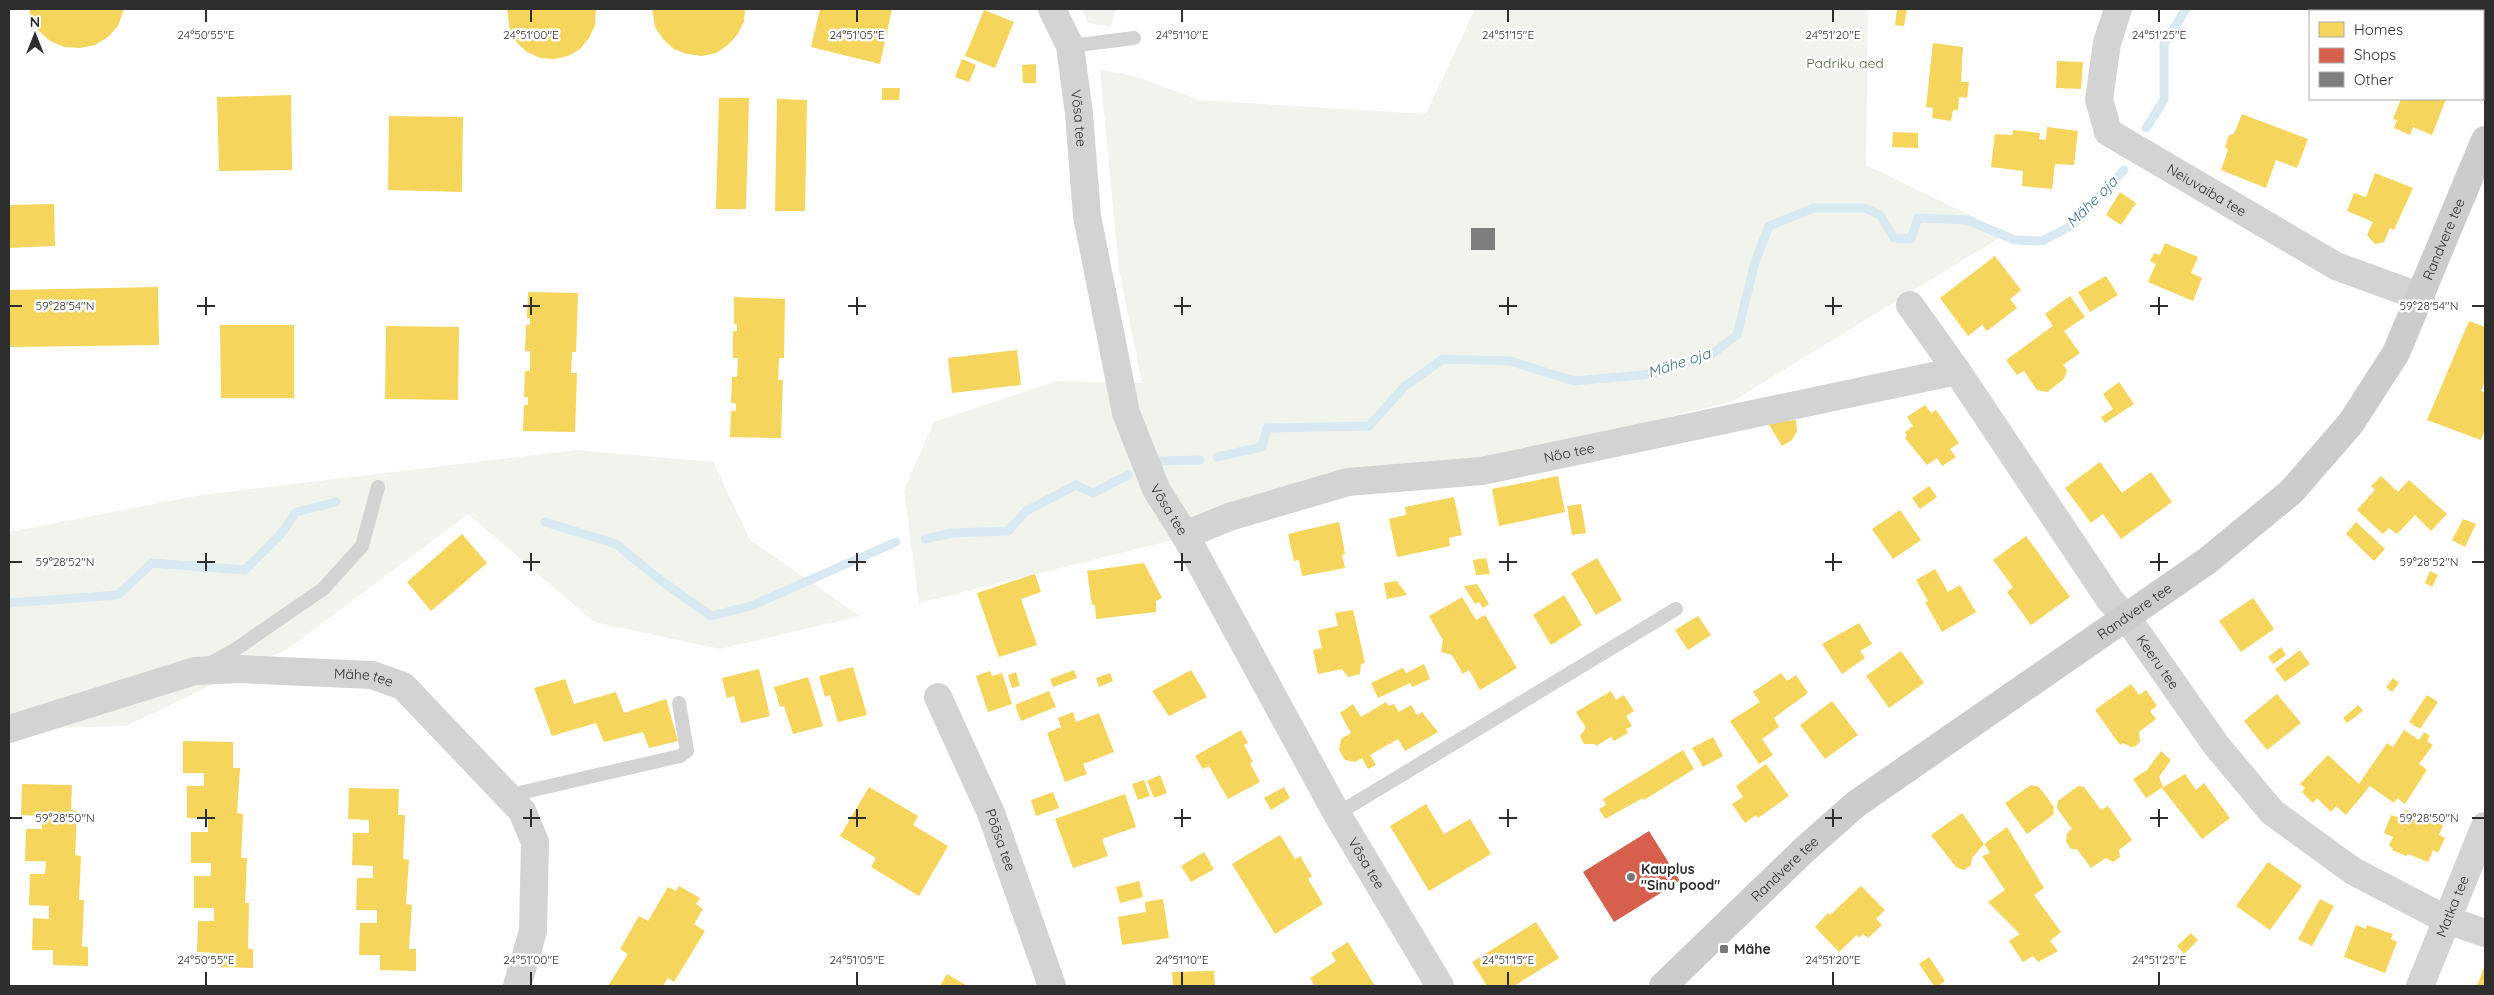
<svg xmlns="http://www.w3.org/2000/svg" width="2494" height="995" viewBox="0 0 2494 995" font-family="Quicksand,sans-serif">
<style>
.green{fill:#f1f4ec}
.homes{fill:#f6d55c}
.shops{fill:#d6604d}
.lines{fill:none;stroke-linecap:round;stroke-linejoin:round}
.stream{stroke:#d8e9f1;stroke-width:9}
.building{fill:#7e7e7e}
.lane{stroke:#d3d3d3;stroke-width:14}
.street{stroke:#d3d3d3;stroke-width:28}
.secondary{stroke:#ccc;stroke-width:28}
.ticks{fill:none;stroke:#2e2e2e;stroke-width:2}
.poi-dot{fill:#777;stroke:#fff;stroke-width:2}
.labels{text-anchor:middle;stroke-width:5;stroke-linejoin:round;paint-order:stroke}
.park-label{font-size:14px;fill:#53693c;stroke:#fff}
.street-label{font-size:14px;fill:#2e2e2e;stroke:#fff}
.poi-label{font-size:14px;font-weight:bold;fill:#2e2e2e;stroke:#fff;text-anchor:start}
.water-label{font-size:15px;font-style:italic;fill:#3d728f;stroke:#fff}
.ticks-label{font-size:12px;text-anchor:middle;fill:#2e2e2e;stroke:#fff;stroke-width:5;stroke-linejoin:round;paint-order:stroke}
</style>
<rect width="100%" height="100%" fill="#fff"/>
<path class="green" d="M1081 9H1116L1111 27 1088 23Z
M1475 9H1868L1866 165 2007 233 1733 401 919 603 904 490 934 422 1057 381 1142 383 1119 270 1100 70 1134 76 1199 100 1426 114Z
M576 450 713 462 750 540 860 616 720 649 594 622 468 514 289 648 126 726 9 729V532L201 495Z"/>
<path class="homes" d="M29 9H124L118 26 108 37 95 45 80 48 64 47 50 41 39 31 31 18Z
M507 9H596L595 25 589 38 580 49 568 56 554 59 540 58 527 52 517 43 510 31Z
M652 9H745L744 21 738 34 728 45 716 53 702 56 687 54 674 49 663 39 655 27Z
M820 9H892L880 64 811 47Z
M1897 9H1907L1904 26 1895 25Z
M2440 9H2485V10L2483 16V11H2446Z
M984 10 1014 22 995 68 965 56Z
M1933 43 1963 47 1961 82H1969L1967 98 1959 97 1958 110H1953L1951 121 1932 118 1933 108 1926 107Z
M962 59 976 65 969 82 955 77Z
M2057 61 2083 62 2081 89 2056 88Z
M1036 64V83H1023L1022 65Z
M882 88H900L899 100H882Z
M291 95 292 170 219 171 217 97Z
M719 98H749L746 209H716Z
M777 99 807 100 805 211H775Z
M2401 99H2446L2432 135 2413 127 2410 135 2394 128 2397 120 2393 119Z
M2242 114 2308 139 2297 168 2276 160 2266 188 2221 170 2228 150 2225 147 2229 135 2234 134Z
M389 116 463 117 462 192 388 190Z
M2047 127 2078 131 2074 165 2055 164 2052 189 2022 186 2023 171 1991 167 1995 134 2012 135 2013 130 2040 133 2039 139 2046 140Z
M1893 132 1918 133V148L1892 147Z
M2375 173 2413 188 2394 230 2390 228 2384 242 2375 244 2367 235 2373 222 2347 211 2354 193 2366 197Z
M2120 192 2136 203 2121 225 2106 215Z
M54 204 55 246 9 248V205Z
M2165 243 2198 257 2191 273 2202 278 2193 301 2148 282 2156 264 2150 261 2154 253 2160 255Z
M1995 256 2021 290 2010 299 2017 308 1987 331 1982 325 1968 336 1940 298Z
M2106 276 2118 295 2090 312 2078 292Z
M158 287 159 345 9 347V290Z
M528 292 578 293 576 352H572L571 373H577L575 432 523 431 524 405H528V397H524L525 371H530V351H525L526 325H530V318H527Z
M2070 296 2085 317 2064 331 2080 353 2063 365 2067 370 2064 379 2047 392 2037 390 2024 371 2017 375 2006 360 2053 326 2045 314Z
M734 297 785 299 784 358H779L778 380H783L781 438 730 437 731 411H736V403H731L732 377H737L738 358H733V331H737V324H734Z
M2469 321 2485 327V381L2481 391 2485 392V430L2481 440 2427 420Z
M220 325H294V398H221Z
M386 326 459 327 458 400 385 399Z
M1017 350 1021 385 952 393 948 358Z
M2119 382 2134 404 2105 423 2101 417 2113 409 2103 394Z
M1925 405 1931 413 1936 410 1959 443 1950 449 1956 457 1942 466 1937 458 1927 465 1905 438 1907 436 1905 432 1913 426 1907 417Z
M1796 420 1797 431 1792 440 1782 446 1768 423Z
M2100 462 2122 493 2151 472 2172 502 2121 539 2103 514 2091 523 2065 488Z
M1558 476 1565 512 1499 526 1492 489Z
M2381 476 2398 492 2409 480 2447 514 2431 531 2415 515 2397 534 2389 528 2383 534 2357 510 2375 490 2371 486Z
M1929 486 1937 497 1920 509 1912 498Z
M1454 497 1462 535 1449 538 1450 546 1397 557 1389 519 1406 515 1405 507Z
M1581 504 1586 533 1572 535 1567 506Z
M1900 510 1921 540 1893 559 1872 529Z
M2463 519 2476 524 2465 547 2452 540Z
M1339 522 1345 554 1342 555 1345 568 1302 576 1299 560 1294 561 1288 534Z
M2356 522 2385 549 2374 561 2346 534Z
M462 534 487 563 431 611 407 582Z
M2026 536 2070 597 2031 625 2007 592 2013 587 1993 560Z
M1486 558 1490 574 1476 575 1473 560Z
M1597 558 1622 600 1596 615 1571 573Z
M1144 563 1162 598 1156 601V612L1096 619 1095 605H1092L1087 571Z
M1935 569 1948 592 1960 585 1976 612 1942 632 1925 602 1928 601 1916 580Z
M2430 571 2438 575 2432 587 2425 583Z
M1035 574 1041 592 1021 599 1037 645 999 657 977 593Z
M1397 581 1407 595 1387 599 1384 583Z
M1477 584 1489 604 1483 608 1479 602 1475 604 1464 586Z
M1564 595 1582 625 1551 645 1533 615Z
M1462 597 1476 620 1485 615 1517 668 1480 690 1469 670 1463 674 1452 655 1441 652 1443 640 1429 616Z
M2253 598 2274 629 2241 652 2219 621Z
M1353 610 1365 663 1361 664 1360 674 1348 677 1342 669 1318 674 1313 650 1322 648 1318 630 1338 626 1335 613Z
M1698 616 1711 635 1688 650 1675 630Z
M1859 623 1872 644 1860 651 1865 658 1842 674 1822 644Z
M2281 647 2286 655 2273 664 2268 657Z
M2300 650 2310 664 2285 682 2275 669Z
M1901 651 1924 683 1889 708 1866 676Z
M1424 664 1430 679 1412 687 1410 683 1378 698 1371 683 1403 668 1406 673Z
M853 667 867 715 838 722 830 695 825 697 819 676Z
M759 669 770 716 741 723 734 696 727 698 722 678Z
M1074 670 1077 678 1053 687 1050 679Z
M1191 670 1207 697 1169 716 1152 691Z
M990 671 992 676 1002 673 1012 704 988 712 976 676Z
M1016 672 1020 686 1012 688 1008 675Z
M1110 673 1113 681 1099 687 1096 678Z
M1781 673 1787 681 1796 675 1808 693 1774 718 1779 727 1762 739 1773 755 1759 764 1730 721 1760 702 1753 692Z
M808 677 823 726 793 734 784 706 780 707 774 687Z
M2393 678 2399 683 2392 692 2386 687Z
M565 679 574 704 616 692 624 713 666 699 678 741 649 748 643 732 604 742 596 723 552 736 534 688Z
M2131 684 2139 695 2146 690 2157 706 2150 711 2156 719 2139 732 2140 741 2136 746 2131 747 2123 743 2120 745 2095 710Z
M1049 691 1056 707 1021 721 1015 705Z
M1611 691 1616 700 1624 695 1634 711 1626 716 1632 726 1626 729 1628 733 1614 741 1611 737 1596 746 1595 744H1584L1580 736 1586 728 1576 712Z
M2277 694 2301 723 2267 750 2244 721Z
M2427 695 2438 702 2420 729 2409 722Z
M1832 701 1858 735 1825 759 1800 725Z
M1386 702 1389 706 1394 704 1399 712 1411 705 1417 715 1422 712 1438 732 1405 751 1398 739 1370 755 1376 765 1368 769 1362 758 1355 762 1345 760 1339 750 1341 739 1351 733 1340 713 1353 704 1361 717Z
M2358 705 2363 711 2347 723 2343 718Z
M1073 712 1076 722 1099 713 1114 752 1083 764 1087 774 1065 782 1047 733 1061 727 1058 718Z
M1241 730 1248 743 1244 745 1253 762 1250 763 1260 782 1228 799 1209 766 1203 769 1195 756Z
M2404 730 2419 740 2424 732 2430 736 2427 741 2433 745 2419 764 2427 770 2405 804 2397 798 2394 803 2370 786 2346 815 2336 806 2331 812 2317 798 2313 803 2302 792 2305 788 2300 784 2328 755 2359 784 2387 743 2393 747Z
M1713 737 1723 756 1703 767 1692 748Z
M183 741 233 742V768H240L237 813 243 814 241 858H247L245 903H249L248 949H253V968L218 967V953L197 952 198 921H214V908H194V876H211V863H191V832H208V818H187V786H204V773H183Z
M1683 750 1694 769 1644 800 1643 798 1605 819 1599 809 1606 805 1603 799Z
M2161 751 2171 760 2159 777 2163 787 2146 798 2133 779 2147 770Z
M1766 764 1789 796 1758 818 1756 815 1745 823 1732 804 1743 797 1736 786Z
M2185 774 2196 790 2204 783 2230 818 2202 839 2162 788Z
M1160 775 1167 793 1154 798 1147 781Z
M1144 780 1150 796 1138 800 1132 784Z
M22 784 72 785 71 810 77 811 75 855 81 856 79 900H84L82 947H88V966L53 965V950H32L33 918 49 919V906L29 905 30 874H45L46 861H25L26 829H42V816L21 815Z
M2031 785 2039 787 2054 807 2053 815 2027 834 2005 803Z
M2078 786 2084 787 2101 810 2108 806 2132 840 2119 850 2120 857 2113 862 2106 858 2091 868 2077 849H2071L2066 842 2067 833 2072 829 2057 808 2058 801Z
M869 787 918 816 913 825 948 846 919 896 871 867 876 858 840 836Z
M1284 787 1290 798 1271 810 1264 798Z
M349 788 399 789 398 815H405L403 859 409 860 406 904 412 905 409 949H416V971L380 970V955H359L360 923H377V910H356L357 878H373V866L352 865 353 833H369V820L348 819Z
M1053 792 1059 808 1036 816 1031 800Z
M1125 794 1136 827 1102 839 1108 856 1073 868 1055 819Z
M1426 804 1444 834 1470 819 1491 854 1429 891 1390 826Z
M2406 810 2443 825 2439 835 2445 838 2438 853 2433 850 2428 862 2408 854 2406 856 2392 850 2393 848 2389 846 2393 837 2384 833 2391 815 2402 819Z
M1962 813 1984 844 2007 827 2044 888 2034 895 2061 932 2050 941 2058 951 2038 962 2033 956 2023 962 2009 941 2020 934 1988 902 2005 890 1982 856 1990 853 1984 844 1972 858 1971 865 1964 870 1956 867 1931 835Z
M1280 835 1295 859 1300 856 1312 876 1308 879 1323 904 1275 934 1232 864Z
M1204 852 1214 869 1191 882 1181 866Z
M2268 862 2302 886 2270 930 2236 906Z
M1139 881 1143 897 1120 903 1116 887Z
M679 886 700 898 696 904 703 909 694 924 705 931 674 982 668 978 663 986H608L628 954 620 949 639 916 648 921 668 887 676 891Z
M1861 886 1885 910 1876 919 1882 925 1868 938 1863 934 1859 938 1857 935 1839 952 1815 927 1828 913 1830 915Z
M1163 899 1169 938 1122 945 1118 917 1146 912 1145 902Z
M2320 899 2334 906 2312 946 2298 939Z
M1536 922 1559 958 1514 986H1487L1472 962Z
M2356 925 2366 929 2367 925 2393 934 2391 939 2397 942 2385 973 2344 957Z
M2191 933 2198 940 2184 954 2177 946Z
M1348 942 1375 986H1315L1310 978 1336 961 1331 953Z
M1929 957 1945 981 1938 986H1934L1919 964Z
M2485 965V986H2477Z
M1210 971H1214L1215 986H1173L1172 972Z
M947 974 967 986H940Z"/>
<path class="shops" d="M1649 831 1680 881 1614 922 1583 872Z"/>
<g class="lines">
<path class="stream" d="M2146 128 2164 100V44L2186 9
M1217 457 1262 447 1267 428 1369 426 1405 386 1443 359 1510 361 1574 381 1653 374 1712 354 1737 335 1755 262 1769 226 1814 208H1865L1880 215 1894 238 1911 239 1918 218 1967 220 2015 240 2042 241 2071 226 2124 170
M1161 461 1200 460
M545 522 616 544 659 579 711 616 751 606 896 542
M925 539 952 533 1008 531 1026 511 1076 485 1093 493 1128 475
M9 603 118 595 152 563 245 570 280 535 296 512 336 502"/>
</g>
<path class="building" d="M1471 228H1495V250H1471Z"/>
<g class="lines">
<path class="lane" d="M1070 46 1134 38
M209 664 236 649 323 589 362 546 378 487
M507 796 680 756 687 751 679 703
M1337 814 1676 609"/>
<g class="street">
<path id="s1" d="M1052 9 1070 46 1079 114 1087 216 1126 413 1156 489 1185 535 1337 814 1440 986"/>
<path id="s2" d="M2118 9 2107 43 2099 99 2108 132 2336 266 2421 297"/>
<path id="s3" d="M1910 305 1957 371 2110 600 2127 618 2216 745 2272 812 2353 871 2447 920 2485 933"/>
<path id="s4" d="M1185 535 1229 517 1348 482 1482 471 1957 371"/>
<path id="s5" d="M938 697 991 813 1052 986"/>
<path id="s6" d="M9 729 195 671 239 669 372 675 403 686 522 811 535 842 533 931 517 986"/>
<path id="s7" d="M2420 986 2485 826"/>
</g>
<path class="secondary" id="s8" d="M1663 986 1804 850 1856 804 2207 561 2291 492 2351 423 2396 353 2485 140"/>
</g>
<path class="ticks" d="M206 10V22M531 10V22M857 10V22M1182 10V22M1508 10V22M1833 10V22M2159 10V22M206 297V315M531 297V315M857 297V315M1182 297V315M1508 297V315M1833 297V315M2159 297V315M10 306H22M197 306H215M523 306H540M848 306H866M1174 306H1191M1499 306H1517M1825 306H1842M2150 306H2168M2472 306H2484M206 553V571M531 553V571M857 553V571M1182 553V571M1508 553V571M1833 553V571M2159 553V571M10 562H22M197 562H215M523 562H540M848 562H866M1174 562H1191M1499 562H1517M1825 562H1842M2150 562H2168M2472 562H2484M206 809V827M531 809V827M857 809V827M1182 809V827M1508 809V827M1833 809V827M2159 809V827M10 818H22M197 818H215M523 818H540M848 818H866M1174 818H1191M1499 818H1517M1825 818H1842M2150 818H2168M2472 818H2484M206 972V985M531 972V985M857 972V985M1182 972V985M1508 972V985M1833 972V985M2159 972V985"/>
<g class="poi-dot">
<circle cx="1631" cy="877" r="5"/>
<rect x="1719" y="944" width="10" height="10" rx="2.5"/>
</g>
<g class="labels">
<g class="park-label">
<text x="1845" y="68">Padriku aed</text>
</g>
<g class="street-label">
<text dy="5" stroke="none"><textPath href="#s1" startOffset="114">Võsa tee</textPath></text>
<text dy="5" stroke="none"><textPath href="#s2" startOffset="241">Neiuvaiba tee</textPath></text>
<text dy="5" stroke="none"><textPath href="#s8" startOffset="1099">Randvere tee</textPath></text>
<text dy="5" stroke="none"><textPath href="#s4" startOffset="395">Nõo tee</textPath></text>
<text dy="5" stroke="none"><textPath href="#s1" startOffset="519">Võsa tee</textPath></text>
<text dy="5" stroke="none"><textPath href="#s8" startOffset="604">Randvere tee</textPath></text>
<text dy="5" stroke="none"><textPath href="#s3" startOffset="435">Keeru tee</textPath></text>
<text dy="5" stroke="none"><textPath href="#s6" startOffset="364">Mähe tee</textPath></text>
<text dy="5" stroke="none"><textPath href="#s5" startOffset="156">Põõsa tee</textPath></text>
<text dy="5" stroke="none"><textPath href="#s1" startOffset="924">Võsa tee</textPath></text>
<text dy="5" stroke="none"><textPath href="#s8" startOffset="169">Randvere tee</textPath></text>
<text dy="5" stroke="none"><textPath href="#s7" startOffset="86">Matka tee</textPath></text>
</g>
<g class="poi-label">
<text x="1641" y="874">Kauplus<tspan x="1641" dy="16">"Sinu pood"</tspan></text>
<text x="1734" y="954">Mähe</text>
</g>
<g class="water-label">
<text transform="translate(2092 202) rotate(-45)" y="5">Mähe oja</text>
<text transform="translate(1679 363) rotate(-18)" y="5">Mähe oja</text>
</g>
</g>
<g class="ticks-label">
<text x="206" y="39">24°50'55"E</text>
<text x="531" y="39">24°51'00"E</text>
<text x="857" y="39">24°51'05"E</text>
<text x="1182" y="39">24°51'10"E</text>
<text x="1508" y="39">24°51'15"E</text>
<text x="1833" y="39">24°51'20"E</text>
<text x="2159" y="39">24°51'25"E</text>
<text x="65" y="310">59°28'54"N</text>
<text x="2429" y="310">59°28'54"N</text>
<text x="65" y="566">59°28'52"N</text>
<text x="2429" y="566">59°28'52"N</text>
<text x="65" y="822">59°28'50"N</text>
<text x="2429" y="822">59°28'50"N</text>
<text x="206" y="964">24°50'55"E</text>
<text x="531" y="964">24°51'00"E</text>
<text x="857" y="964">24°51'05"E</text>
<text x="1182" y="964">24°51'10"E</text>
<text x="1508" y="964">24°51'15"E</text>
<text x="1833" y="964">24°51'20"E</text>
<text x="2159" y="964">24°51'25"E</text>
</g>
<rect width="2494" height="995" fill="none" stroke="#2e2e2e" stroke-width="20"/>
<rect x="2309" y="10" width="175" height="90" fill="#ffffff" stroke="#ababab"/>
<rect x="2319" y="22" width="25" height="15" fill="#f6d55c" stroke="#ababab"/>
<text x="2354" y="35" font-size="15" fill="#2e2e2e">Homes</text>
<rect x="2319" y="48" width="25" height="15" fill="#d6604d" stroke="#ababab"/>
<text x="2354" y="60" font-size="15" fill="#2e2e2e">Shops</text>
<rect x="2319" y="72" width="25" height="15" fill="#7e7e7e" stroke="#ababab"/>
<text x="2354" y="85" font-size="15" fill="#2e2e2e">Other</text>
<g transform="translate(35 35)" stroke="#ffffff" stroke-width="4" paint-order="stroke">
<path d="M0-4L9 19L0 12L-9 19Z" fill="#2e2e2e"/>
<text y="-8" font-size="14" font-weight="bold" text-anchor="middle" fill="#2e2e2e">N</text>
</g>
</svg>
